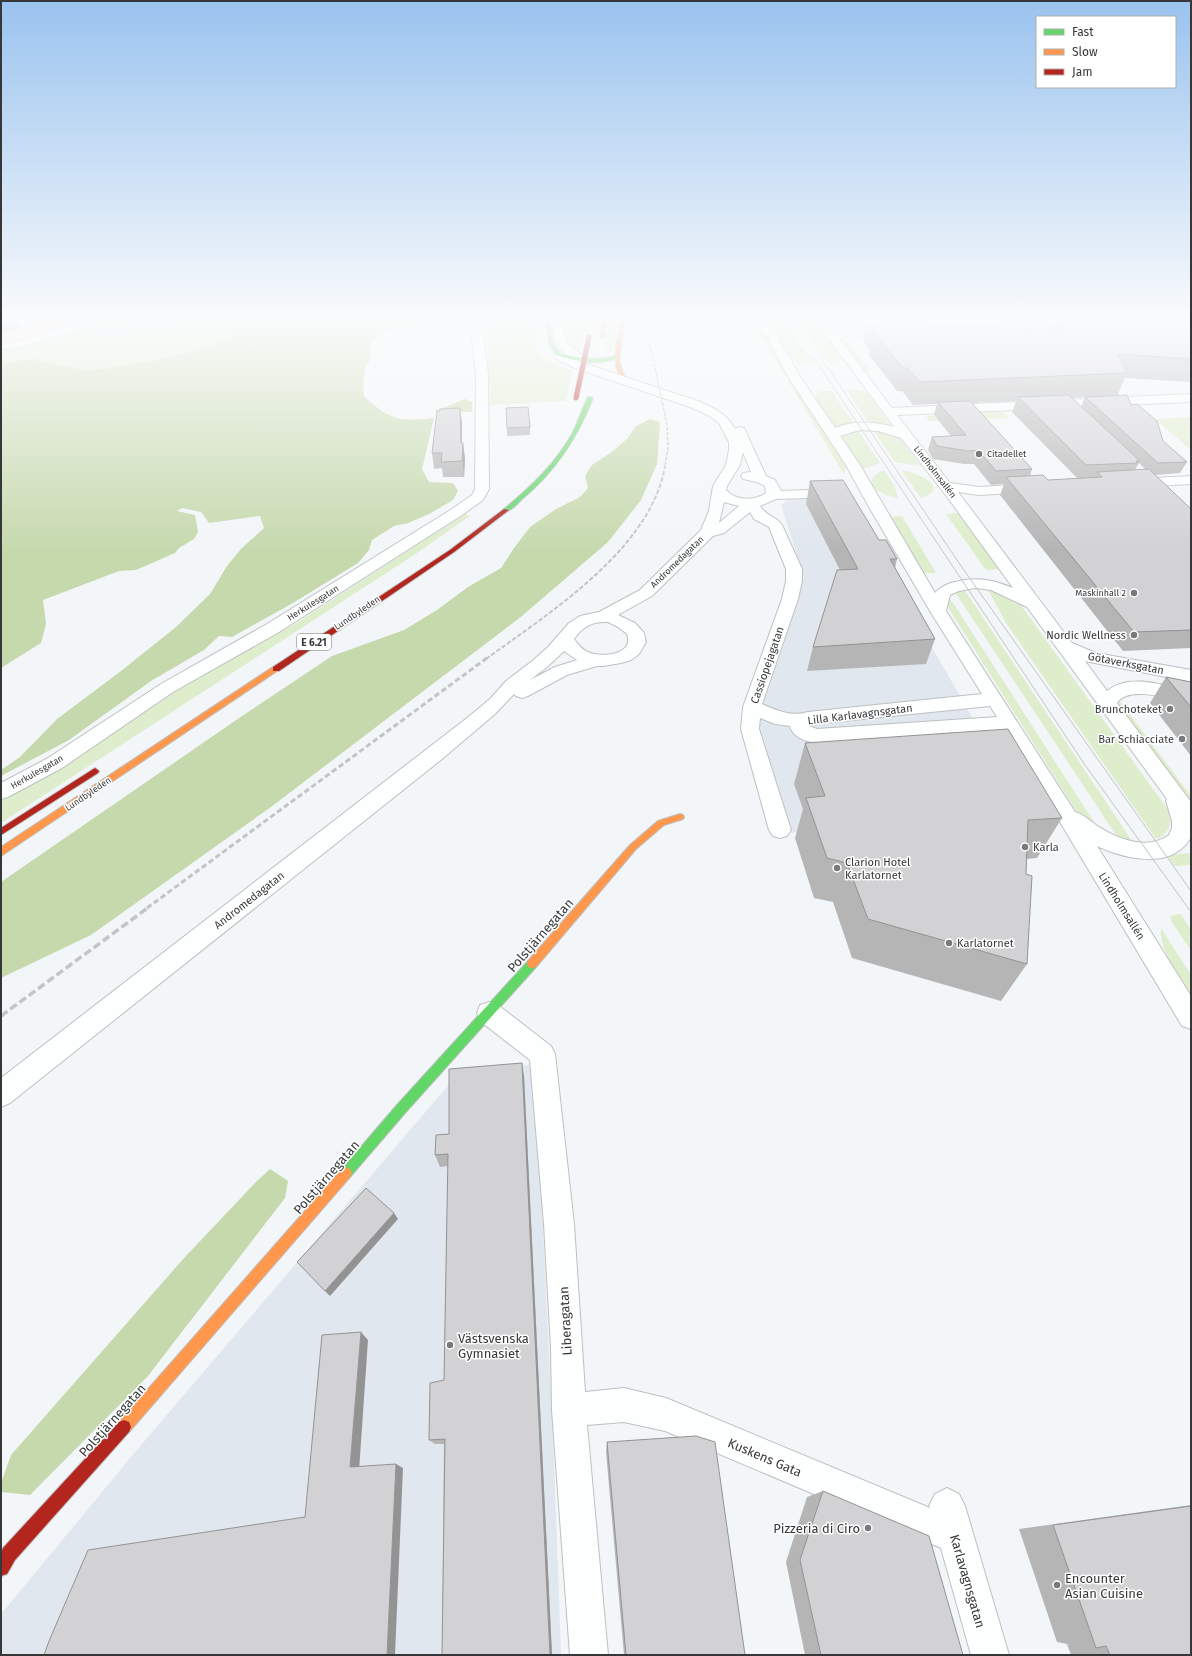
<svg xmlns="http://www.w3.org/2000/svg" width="1192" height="1656" viewBox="0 0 1192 1656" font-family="'Fira Sans',sans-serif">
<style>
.built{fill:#e1e7ee}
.industrial{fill:#faecec}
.green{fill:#deedcc}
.forest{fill:#c6d9ad}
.water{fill:#c5dafa}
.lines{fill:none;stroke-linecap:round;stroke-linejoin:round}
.street-casing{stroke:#bdc0c2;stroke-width:2}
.fast-casing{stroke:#bdc0c2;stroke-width:2}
.slow-casing{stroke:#bdc0c2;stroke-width:2}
.jam-casing{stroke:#bdc0c2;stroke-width:2}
.street{fill:#fdfefe;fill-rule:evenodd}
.fast{fill:#63d668;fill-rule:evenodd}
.slow{fill:#ff974d;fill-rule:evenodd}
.jam{fill:#b3261e;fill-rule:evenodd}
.tram{stroke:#c3c4c4;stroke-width:1}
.rail-far3{stroke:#c3c4c4;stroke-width:1.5;stroke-dasharray:3.5 1.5;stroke-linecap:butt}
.rail-far2{stroke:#c3c4c4;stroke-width:2;stroke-dasharray:4.5 2;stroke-linecap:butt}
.rail-far1{stroke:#c3c4c4;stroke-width:3;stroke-dasharray:5.5 3;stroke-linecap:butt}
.rail{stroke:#c3c4c4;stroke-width:3.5;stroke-dasharray:8 3.5;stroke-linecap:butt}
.jam-bridge-casing{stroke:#bdc0c2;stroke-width:6;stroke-linecap:butt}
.jam-bridge{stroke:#b3261e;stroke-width:5}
.wall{fill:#b5b5b6;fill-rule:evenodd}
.shaded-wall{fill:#939394}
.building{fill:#d2d2d4;stroke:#939394}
.poi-dot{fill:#787a7c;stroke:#fff;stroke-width:1.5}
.labels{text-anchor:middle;stroke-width:3;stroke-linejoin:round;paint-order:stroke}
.far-poi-label{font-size:9px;fill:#353739;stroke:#fff;text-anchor:start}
.far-street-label{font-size:9px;fill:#353739;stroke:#fff}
.shield{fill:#fff;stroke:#727374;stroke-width:1}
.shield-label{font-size:10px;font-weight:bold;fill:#353739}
.poi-label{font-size:11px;fill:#353739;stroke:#fff;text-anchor:end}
.street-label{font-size:11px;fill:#353739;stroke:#fff}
.near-street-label{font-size:13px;fill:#353739;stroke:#fff}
.near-poi-label{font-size:13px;fill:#353739;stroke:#fff;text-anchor:start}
</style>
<rect width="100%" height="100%" fill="#f3f6f9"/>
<path class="built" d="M845 496 1025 809 770 835 750 739 804 577 781 505 789 499Z
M535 1064 553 1434 561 1655H1V1614L136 1451 457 1075Z"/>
<path class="industrial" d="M1 320H87L12 342 1 340Z"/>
<path class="green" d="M107 320H158L135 325H116L101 330 133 332 143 329 182 324 193 320H232L227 340 162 359 87 371 33 359 1 363V349H7Z
M496 320H531L536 324C535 329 534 335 534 340 536 358 558 365 573 371L566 401 490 405 487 331 489 325Z
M561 320H586L578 355 568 348 560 329Z
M610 320H619C618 332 619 349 605 355Z
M752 320H757L789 376 783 374Z
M768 320H784L813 364H798L793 360Z
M797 320 817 325 839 354 842 359C837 364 832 363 825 361Z
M845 339 870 371V372L864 373 842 341Z
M793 380 845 465 846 468 844 474 788 381Z
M849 389 864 391 868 394 920 466 895 462 846 390Z
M819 391H832L880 463 862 469 816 398V394Z
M984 410 985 412H1003L1009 418 929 421 926 416 960 414Z
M1191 417V450L1155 419Z
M884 470 894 485 898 498C881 496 856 482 884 470Z
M901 470C915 472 954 486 921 498Z
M959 513 1000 569 986 570 946 514Z
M465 514 470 516 411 557 1 823V800L21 789 166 695 295 624Z
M902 516 936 573H921L886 517Z
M963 588 970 598 1132 841 1118 838 955 592Z
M987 588 1018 601 1171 814C1171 826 1168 835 1156 839L1006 623Z
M947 600 952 601 1099 830 1076 811 949 609Z
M1120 701 1191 796V810L1117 707Z
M1191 853V865L1174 866 1167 855Z
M1177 914H1181L1191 930V951L1171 921V916Z
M1161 928 1191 975V994C1179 974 1159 952 1161 928Z"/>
<path class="forest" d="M232 320H433L435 321 390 329 377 336 371 343 370 360 365 368 363 380 364 396C389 420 400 422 434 418L422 469 429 482 453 483 458 491 453 500 429 514 408 523 394 526 372 540 369 550 358 563 293 603 232 637 219 636 204 650 151 681 69 740 1 776V770L20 757 57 719 121 671 176 627 210 594 227 566 241 549 264 528 260 516 209 523 201 512 182 508 177 511 195 515 198 532 194 539 179 548 175 553 136 570 119 571 43 600 46 624 41 643 1 668V363L33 359 87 371 162 359 227 340Z
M465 399 472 402V412L454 411 439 414 435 411Z
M650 419 660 422 657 464 641 500 608 542 522 616 271 807 91 935 1 978V882L242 716 332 656 404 630 437 610 468 587 501 568 514 548 530 527 556 509 580 497 588 488 585 476 592 465 613 451 628 438 636 426Z
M270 1169 288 1181 285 1198 148 1376 30 1495 1 1492V1483L11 1455 184 1258 256 1182Z"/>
<path class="water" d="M158 320H193L182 324 143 329 118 336H110L98 332 116 325H135Z"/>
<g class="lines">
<defs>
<path id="street" d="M90 320H105L104 322 13 349 9 350 1 348V342L9 344Z
M477 320H487L485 324 483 337 488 374 489 489 483 500 462 515 279 632 173 692 62 768 8 797 1 799V783L48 758 161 684 267 624 452 509 472 495 475 489 476 374 472 337 474 324Z
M553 320H563V332L567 343 586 359 580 362 698 401C715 409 726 413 735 429L740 427 744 428 766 476 775 480 781 491 836 489 841 490 843 493 841 496 836 497 776 499 760 506C767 517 776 516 782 525L802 569V581L798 599 762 704C778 711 791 717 808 712L982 694 930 611 869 507 846 465 789 378 758 320H768L801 378 835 428C854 420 874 422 894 427L815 320H825L834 332 897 329 898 331 893 334 839 338 892 408 1191 394V402L897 415 950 483 979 487 1031 484 1036 485 1038 488 1036 491 1031 492 979 495 958 492 1072 643 1096 653 1191 670V682L1085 661 1107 691C1129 672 1167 686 1191 692V704C1173 700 1129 684 1117 703L1191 802V837C1172 871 1125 859 1097 846L1191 996V1029L1182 1026 1005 730 817 743C806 741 793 738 790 726L775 724 760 718 759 729 791 830 787 836 780 838 773 836 769 830 741 729 743 707 782 599 786 581V569L769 527 754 519 750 512 724 533 713 536 652 596 618 615 635 623 644 633 646 642 639 654 631 660 621 663 603 666H597L567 675 528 696 522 698 516 696 514 694 495 714 442 759 10 1103 1 1107V1078L467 718 490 699 506 681 531 662 547 648 569 623 580 616 599 612 640 590 701 530 709 511 713 486 726 465 729 450V442L719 423 708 415 690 407 575 368 558 360 553 354 554 352H562L570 357C557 348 552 336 553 320ZM860 430 878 431 901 438 948 498 1013 588C992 579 973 576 951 583 945 585 939 588 935 593L860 465 840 436ZM743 452 751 472 743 473 741 476 743 479 757 482 765 486 766 493C754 501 736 501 726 490L727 486 740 465ZM724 502 739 506 719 523ZM975 588 991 590 1027 607 1167 799 1166 801 1172 821V828L1169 835C1147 851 1117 839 1096 825 1089 820 1083 814 1075 812L946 611 950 595 959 591ZM608 622 618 627 627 634C635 655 601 658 588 652 581 649 578 644 574 639 583 626 593 621 608 622ZM564 651 577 660 555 667 530 680 547 667ZM990 706 997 717 817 729 809 726 813 724Z
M924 320H992L987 323 894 327 889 324 894 321Z
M1081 320 1086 323 1085 325 973 331 968 328 973 325Z
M1191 476V484L1134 487 1129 486 1127 483 1129 480 1134 479Z
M489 1002 498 1005 551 1046 555 1054 574 1224 585 1392 624 1388 666 1398 930 1508 929 1506 935 1494 947 1488 959 1494 965 1506 1009 1655H971L941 1548 665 1431 624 1422 587 1425 608 1655H570L552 1410 551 1348 544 1224 530 1060 480 1021 477 1013 480 1005Z"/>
<path id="fast" d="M546 320H550L553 344 560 353C579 359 597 361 617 356L619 357C601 367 575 361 556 355L549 344Z
M588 397 593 398C577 439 555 472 521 500 516 505 510 512 504 511V509C531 487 555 464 572 434 578 422 582 409 588 397Z
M532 960 536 961 537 964 536 967 405 1113 350 1177 346 1179 342 1177 340 1173 342 1169 397 1105 528 961Z"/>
<path id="slow" d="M602 320H606L604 337 602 338 600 337Z
M621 320H625L619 361 624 375 622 376C609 368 619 334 621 320Z
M273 667H276L280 669 1 856V847Z
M680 814 683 815 684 817 683 819 664 825 636 849 536 967 532 968 528 967 527 964 528 961 630 845 658 821Z
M346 1167 350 1169 352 1173 350 1177 129 1432 124 1434 119 1432 117 1427 119 1422 342 1169Z"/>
<path id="jam" d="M504 509 509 510 454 552 279 671H273V667L450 550Z
M95 768 99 771 98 773 1 835V828Z
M124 1420 129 1422 131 1427 129 1432 15 1560 7 1574 1 1576V1553L3 1548 119 1422Z"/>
</defs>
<use href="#street" class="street-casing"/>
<use href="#fast" class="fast-casing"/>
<use href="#slow" class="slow-casing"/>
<use href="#jam" class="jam-casing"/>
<use href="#street" class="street"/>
<use href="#fast" class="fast"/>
<use href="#slow" class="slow"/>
<use href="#jam" class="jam"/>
<path class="tram" d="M696 320C726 328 795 340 816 361L1085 765 1191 912
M818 356 828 368 961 566 1191 891"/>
<path class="rail-far3" d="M642 320 652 353 667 425 668 447 665 467"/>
<path class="rail-far2" d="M486 659C549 613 651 549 665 466"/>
<path class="rail-far1" d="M147 908 487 658"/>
<path class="rail" d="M1 1016 149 907"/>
<defs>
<path id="jam-bridge" d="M576 398 589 337"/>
</defs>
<use href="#jam-bridge" class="jam-bridge-casing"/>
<use href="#jam-bridge" class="jam-bridge"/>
</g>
<path class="wall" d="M867 320 1051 330 1055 320H1191V382L1125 378 1117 396 1131 405 1163 441 1187 462 1180 473 1155 475 1191 509V648L1123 651 1000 495 1004 484 991 485 974 464H964L933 459 928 450 932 437 951 436 934 415 937 404 913 405 902 391H897L869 355 870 350 863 341ZM1085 397 1081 407 1072 398H1074ZM1016 401 1012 412 1077 478 1048 480 1030 476 1032 469 972 403ZM1139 463 1146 470H1135Z
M460 408 462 423V443H463L465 459 464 477H443L442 468 434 469 432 453Z
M530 427V435L507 436V428Z
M810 481 879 540 897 559 895 568 935 639 926 664 807 671 813 647 840 570 806 504Z
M1166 677 1191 682V756L1150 703Z
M805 743 1062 818 1037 858 1026 859V874L1027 964 1001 1001 852 958 833 902 814 898 795 838 803 809 794 784Z
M524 1076 552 1655H442L444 1444H435L429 1440 444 1380 448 1166 440 1167 435 1155 449 1134Z
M607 1442 745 1655H624L606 1452Z
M823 1491 963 1655H805L786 1562 807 1497Z
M1191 1505V1655H1071L1067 1644 1057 1642 1019 1529Z"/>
<path class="shaded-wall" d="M9 320H17L21 327 1 333V323Z
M460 408 462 423V451L463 443 465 459 464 477 461 443Z
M522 1063 524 1076 552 1655H550Z
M394 1213 398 1219 330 1296 325 1291Z
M361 1332 368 1340 359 1471 350 1467Z
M396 1464 403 1468 395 1655H387Z"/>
<path class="building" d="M1 320H11L1 323Z
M868 320 1066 331 1061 320H1175L1191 321V359L1118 354 1127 373 920 382 908 368H903L874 333H879Z
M1069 395 1140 461H1136L1138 463 1086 465 1018 397Z
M1127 395 1131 405 1137 404 1157 421 1163 441 1187 462 1158 463 1085 397Z
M970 401 1032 469 996 471 978 450 968 451 937 446 932 437 966 435 938 402Z
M528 407 530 427 507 428 506 408Z
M460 408 461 443H463L462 461 441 462 442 453H432L437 411H440V409Z
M1149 469 1191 509V630L1134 632 1006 477 1043 475 1048 480 1102 477 1097 472Z
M843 480 879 540H886L897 559H890L935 639 813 647 837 570 858 569 810 481Z
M1166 677 1191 682V707Z
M1008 729 1062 818 1028 820 1026 874 1032 876 1027 964 868 919 847 863 827 858 806 798 825 796 805 743Z
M522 1063 550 1655H442L445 1439 429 1440 430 1383 444 1380 448 1154 435 1155 436 1135 449 1134V1069Z
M366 1188 394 1213 325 1291 297 1262Z
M361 1332 350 1467 396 1464 387 1655H44L49 1641 88 1550 305 1517 322 1335Z
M696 1436 715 1442 745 1655H626L607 1442Z
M823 1491 929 1536 963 1655H821L800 1560Z
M1191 1506V1655H1110L1106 1646 1096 1648 1053 1525Z"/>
<linearGradient id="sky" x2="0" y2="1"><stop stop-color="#9ac3ef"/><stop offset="0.58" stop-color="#fafbfc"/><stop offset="1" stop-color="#fafbfc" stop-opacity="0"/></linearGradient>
<rect width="1192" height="551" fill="url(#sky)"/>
<g class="poi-dot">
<circle cx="979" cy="454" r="4"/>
<circle cx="1134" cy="593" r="4"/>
<circle cx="1134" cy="635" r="4"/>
<circle cx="1170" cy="709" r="4"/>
<circle cx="1182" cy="739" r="4"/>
<circle cx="1025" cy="847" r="4"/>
<circle cx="837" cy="868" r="4"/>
<circle cx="949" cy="943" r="4"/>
<circle cx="450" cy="1345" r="4"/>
<circle cx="868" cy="1528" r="4"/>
<circle cx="1057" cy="1585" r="4"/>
</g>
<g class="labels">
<g class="far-poi-label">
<text x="987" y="457">Citadellet</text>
<text x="1126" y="596" text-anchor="end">Maskinhall 2</text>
</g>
<g class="far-street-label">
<text transform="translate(935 472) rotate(52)" y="3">Lindholmsallén</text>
<text transform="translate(677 562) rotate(-44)" y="3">Andromedagatan</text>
<text transform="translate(313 603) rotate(-32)" y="3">Herkulesgatan</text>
<text transform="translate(357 613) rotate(-34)" y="3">Lundbyleden</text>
<text transform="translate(37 772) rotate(-30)" y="3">Herkulesgatan</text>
<text transform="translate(88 794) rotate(-34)" y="3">Lundbyleden</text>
</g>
<rect class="shield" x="297" y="634" width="34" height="16" rx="3"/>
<g class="shield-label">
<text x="314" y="646">E 6.21</text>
</g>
<g class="poi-label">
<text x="1126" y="639">Nordic Wellness</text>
<text x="1162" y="713">Brunchoteket</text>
<text x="1174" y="743">Bar Schiacciate</text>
<text x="1033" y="851" text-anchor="start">Karla</text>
<text x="845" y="866" text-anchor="start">Clarion Hotel<tspan x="845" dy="13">Karlatornet</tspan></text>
<text x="957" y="947" text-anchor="start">Karlatornet</text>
</g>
<g class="street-label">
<text transform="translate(1126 663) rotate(11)" y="4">Götaverksgatan</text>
<text transform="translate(767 665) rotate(-71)" y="4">Cassiopejagatan</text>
<text transform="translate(860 714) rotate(-7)" y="4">Lilla Karlavagnsgatan</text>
<text transform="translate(249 900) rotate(-38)" y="4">Andromedagatan</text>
<text transform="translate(1122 906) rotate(58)" y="4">Lindholmsallén</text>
</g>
<g class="near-street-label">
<text transform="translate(540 935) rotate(-49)" y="5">Polstjärnegatan</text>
<text transform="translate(326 1177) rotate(-49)" y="5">Polstjärnegatan</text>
<text transform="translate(565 1321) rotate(-93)" y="5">Liberagatan</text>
<text transform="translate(112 1420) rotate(-48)" y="5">Polstjärnegatan</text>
<text transform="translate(765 1457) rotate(23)" y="5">Kuskens Gata</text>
<text transform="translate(968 1581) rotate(74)" y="5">Karlavagnsgatan</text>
</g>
<g class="near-poi-label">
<text x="458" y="1343">Västsvenska<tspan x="458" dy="15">Gymnasiet</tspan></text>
<text x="860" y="1533" text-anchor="end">Pizzeria di Ciro</text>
<text x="1065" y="1583">Encounter<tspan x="1065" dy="15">Asian Cuisine</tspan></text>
</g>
</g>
<rect width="1192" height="1656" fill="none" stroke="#353739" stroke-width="4"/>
<rect x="1036" y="16" width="140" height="72" fill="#ffffff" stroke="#aeafb0"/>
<rect x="1044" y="29" width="20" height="6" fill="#63d668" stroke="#aeafb0"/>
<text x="1072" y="36" font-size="12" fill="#353739">Fast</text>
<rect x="1044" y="49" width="20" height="6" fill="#ff974d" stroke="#aeafb0"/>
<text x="1072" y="56" font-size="12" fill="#353739">Slow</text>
<rect x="1044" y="69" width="20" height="6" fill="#b3261e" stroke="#aeafb0"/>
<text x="1072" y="76" font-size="12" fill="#353739">Jam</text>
</svg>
